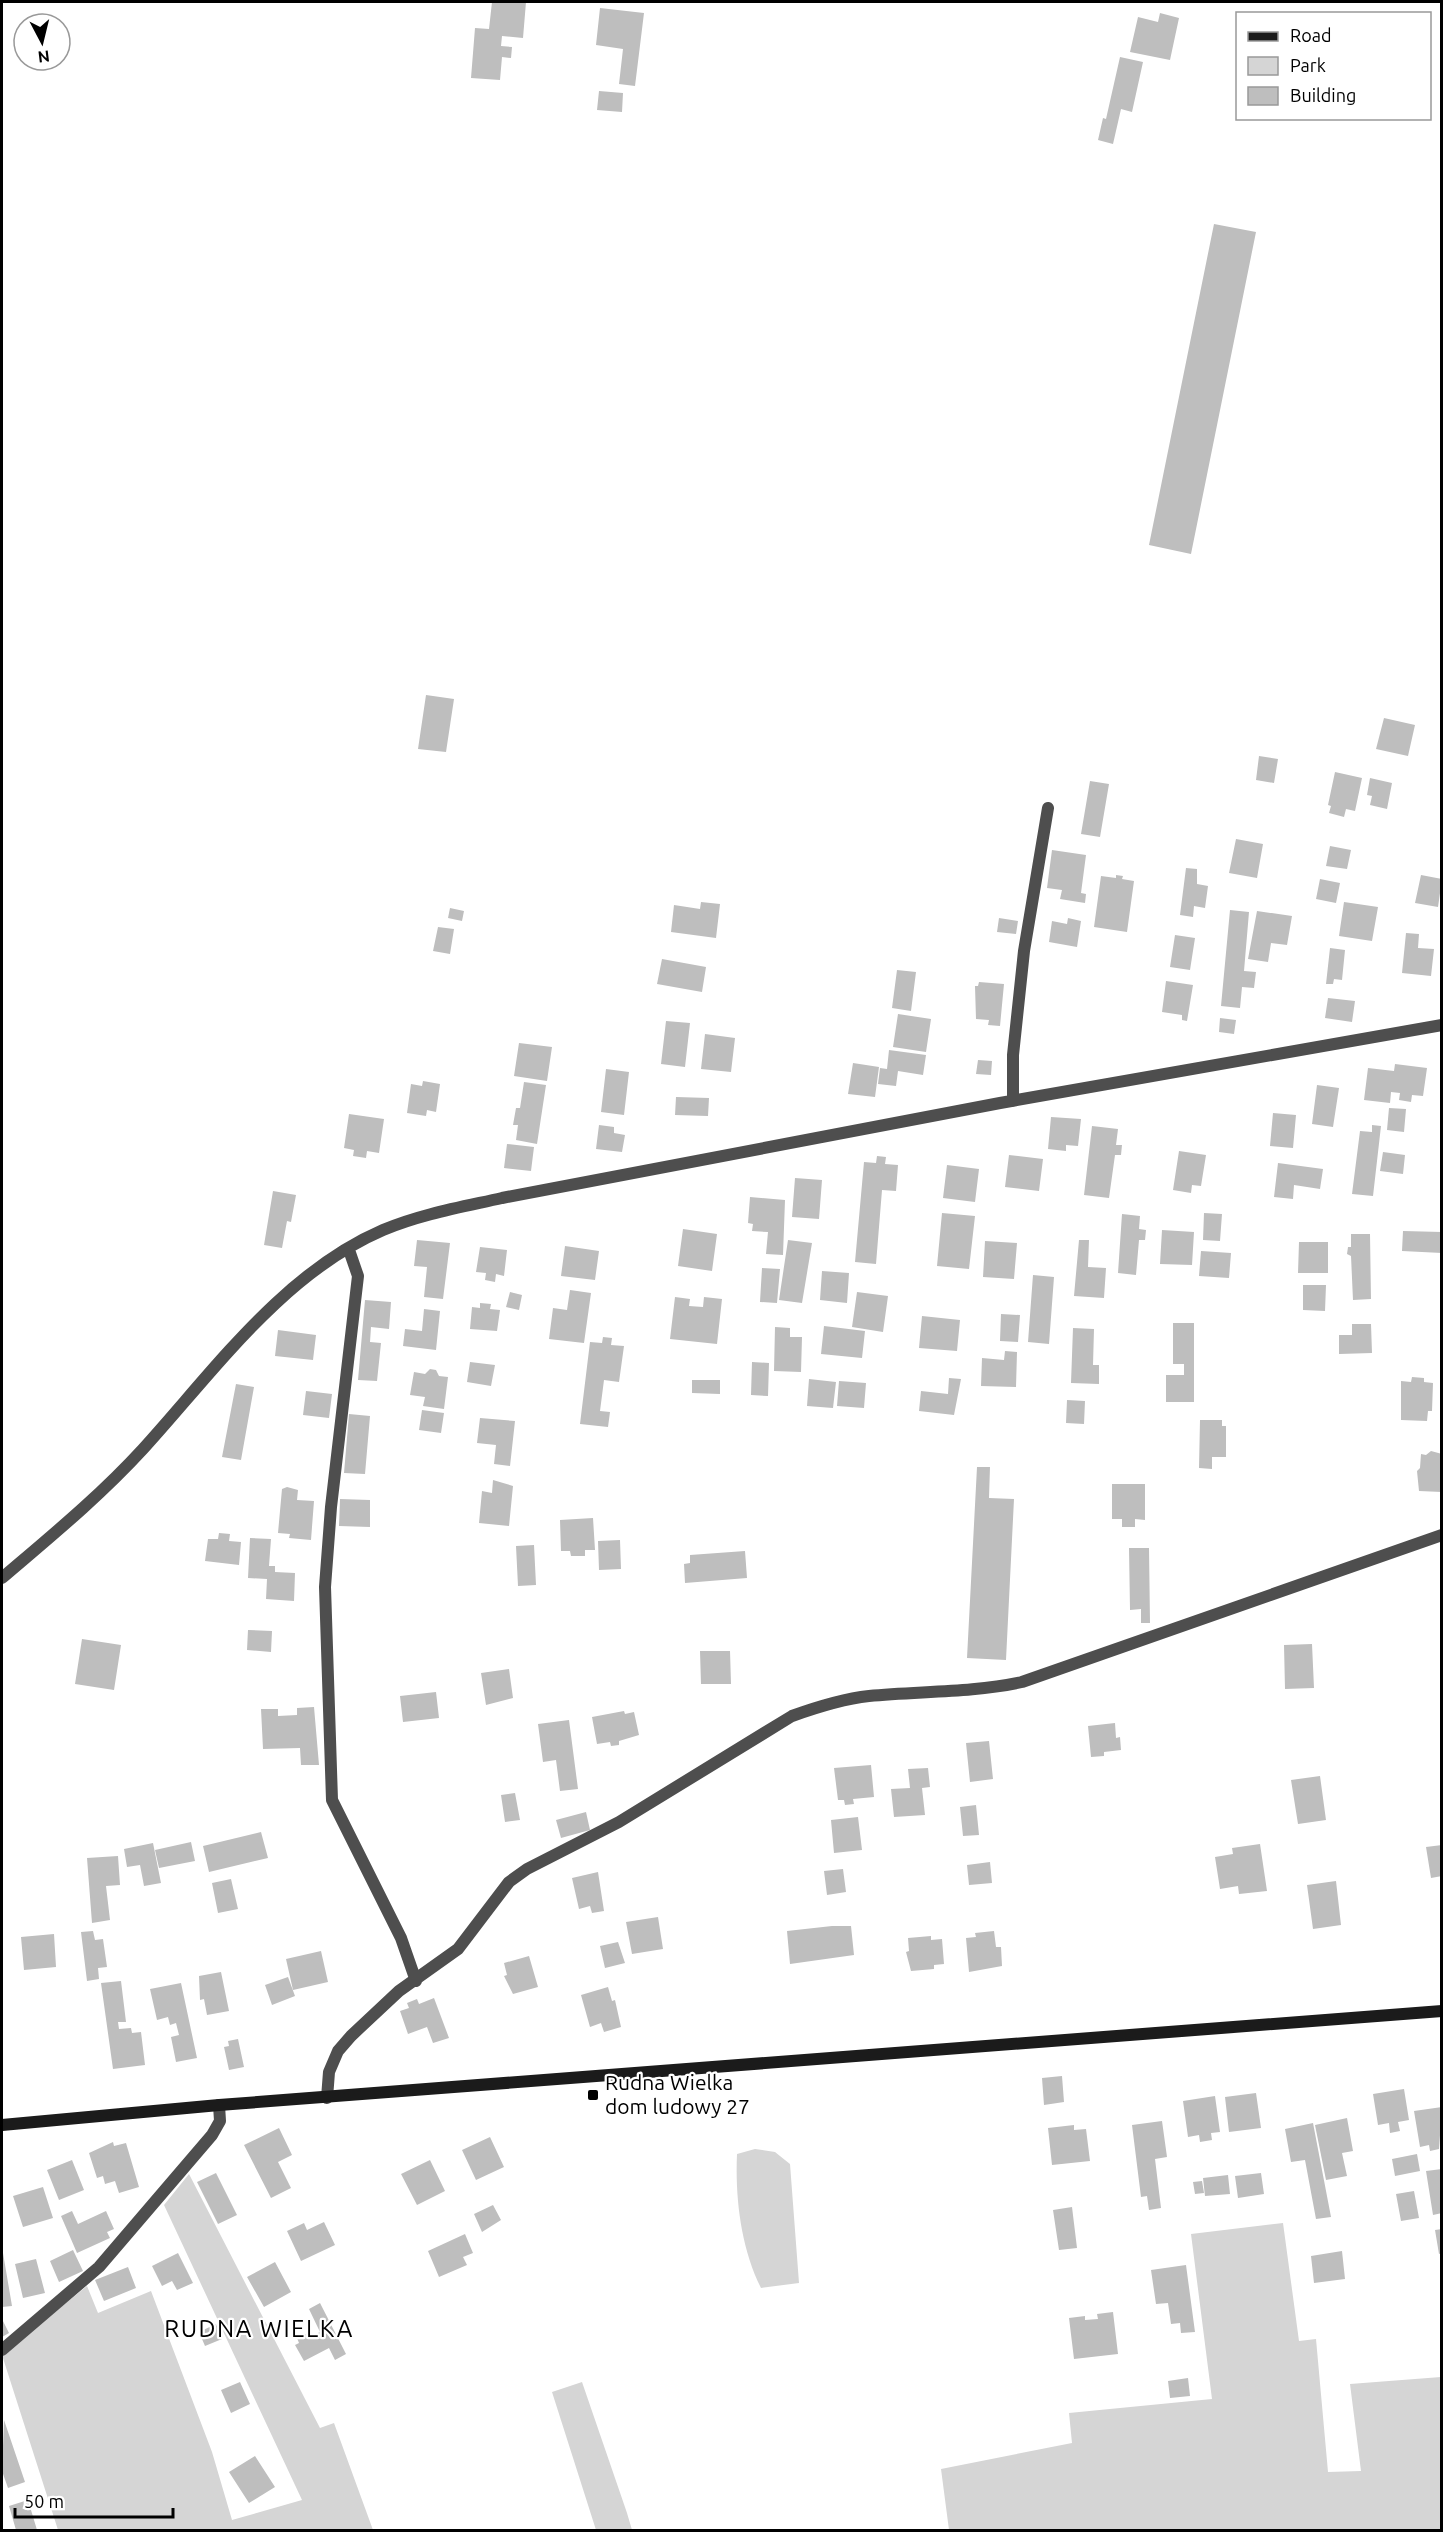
<svg xmlns="http://www.w3.org/2000/svg" width="1443" height="2532" viewBox="0 0 1443 2532" font-family="Ubuntu,sans-serif">
<style>
.green{fill:#d5d5d5}
.building{fill:#bebebe}
.lines{fill:none;stroke-linecap:round;stroke-linejoin:round}
.street{stroke:#4e4e4e;stroke-width:12}
.secondary{stroke:#1b1b1b;stroke-width:12}
.poi-dot{fill:#000;stroke:#fff;stroke-width:2}
.labels{text-anchor:middle;stroke-width:4.5;stroke-linejoin:round;paint-order:stroke}
.poi-label{font-size:21px;fill:#000;stroke:#fff;text-anchor:start}
.quarter-label{font-size:24px;letter-spacing:1.5px;fill:#000;stroke:#fff}
</style>
<rect width="100%" height="100%" fill="#fff"/>
<path class="green" d="M755 2149 775 2152 790 2164 799 2283 761 2288C741 2248 735 2198 737 2154Z
M189 2174 320 2428 334 2423 373 2530H58L2 2355 87 2286 98 2313 151 2291 212 2452 232 2520 302 2500 164 2205Z
M1283 2223 1299 2341 1316 2339 1328 2472 1361 2471 1350 2384 1441 2377V2530H949L941 2469 1072 2443 1069 2413 1212 2399 1191 2234Z
M582 2382 627 2513 632 2530H596L552 2392Z"/>
<path class="building" d="M492 2H526L523 38 502 36 501 46 512 47 511 58 502 57 500 80 471 78 475 28 489 29Z
M600 8 644 13 635 86 619 84 623 49 596 45Z
M1160 13 1179 18 1170 60 1130 52 1138 17 1158 22Z
M1120 57 1143 62 1132 112 1121 109 1113 144 1098 140 1103 118 1106 119Z
M599 91 623 93 622 112 597 110Z
M1214 224 1256 232 1191 554 1149 545Z
M426 695 454 699 446 752 418 749Z
M1384 718 1415 725 1408 756 1376 749Z
M1259 756 1278 759 1274 783 1256 780Z
M1335 772 1362 778 1355 811 1346 809 1344 817 1329 813 1331 806 1328 805Z
M1370 778 1392 783 1387 809 1370 805 1372 796 1367 795Z
M1090 781 1109 784 1100 837 1081 834Z
M1236 839 1263 844 1257 878 1229 873Z
M1330 846 1351 850 1347 869 1326 866Z
M1052 850 1086 855 1081 893 1086 894 1085 903 1060 899 1062 890 1047 888Z
M1186 868 1197 869V884L1208 886 1205 908 1194 906 1193 917 1180 915Z
M1116 875 1123 876 1122 879 1134 881 1127 932 1094 927 1101 876 1116 878Z
M1421 875 1442 879 1438 907 1415 903Z
M1320 879 1340 883 1336 903 1316 899Z
M701 902 720 904 716 938 671 932 674 905 700 909Z
M1344 902 1378 907 1372 941 1339 936Z
M450 908 464 911 462 921 448 918Z
M1230 910 1249 912 1244 971 1256 972 1254 988 1242 987 1240 1008 1221 1006Z
M1257 911 1292 916 1287 945 1271 943 1268 962 1248 959Z
M999 918 1018 921 1016 934 997 932Z
M1068 918 1081 921 1077 947 1049 942 1052 921 1067 924Z
M438 927 454 929 450 954 433 951Z
M1406 933 1419 934 1418 948 1434 949 1431 976 1402 973Z
M1175 935 1195 938 1190 970 1170 967Z
M1330 948 1345 950 1342 980 1334 979 1333 984H1326Z
M662 959 706 967 702 992 657 984Z
M897 970 916 972 911 1011 892 1008Z
M1166 981 1193 985 1187 1021 1182 1020V1015L1162 1012Z
M979 982 1004 984 1000 1026 988 1025 989 1020 976 1019 975 986H978Z
M1328 998 1355 1001 1352 1022 1325 1018Z
M898 1014 931 1019 926 1052 893 1047Z
M1220 1018 1236 1020 1234 1034 1219 1032Z
M666 1021 690 1023 685 1067 661 1064Z
M705 1034 735 1038 731 1072 701 1069Z
M519 1043 552 1047 547 1081 514 1076Z
M889 1050 926 1055 923 1075 898 1071 896 1086 878 1084 880 1068 887 1069Z
M978 1060 992 1061 991 1075 976 1074Z
M853 1063 879 1067 875 1097 848 1094Z
M1395 1064 1427 1068 1423 1096 1412 1095 1411 1102 1399 1100 1400 1093 1391 1092 1390 1103 1364 1100 1368 1068 1394 1071Z
M606 1069 629 1072 624 1115 601 1112Z
M423 1081 440 1084 436 1112 427 1110 426 1116 407 1113 411 1084 422 1086Z
M524 1082 546 1085 537 1144 516 1140 518 1125H513L516 1108H520Z
M1317 1085 1339 1088 1333 1127 1312 1124Z
M676 1097 709 1098 708 1116 675 1115Z
M1389 1108 1406 1109 1404 1132 1387 1130Z
M1273 1113 1296 1115 1293 1148 1270 1146Z
M349 1114 384 1119 379 1153 367 1151 366 1158 353 1156 354 1150 344 1148Z
M1051 1117 1081 1119 1078 1146 1066 1145V1151L1048 1149Z
M599 1125 614 1127V1133L625 1135 622 1152 596 1149Z
M1372 1125 1381 1126 1373 1196 1352 1194 1360 1131 1372 1132Z
M1092 1126 1118 1129 1116 1145H1122L1121 1155H1115L1109 1198 1084 1195Z
M507 1144 534 1147 531 1171 504 1168Z
M1179 1151 1206 1155 1201 1186 1192 1185 1191 1193 1173 1190Z
M1383 1152 1405 1155 1403 1174 1380 1171Z
M1009 1155 1043 1159 1039 1191 1005 1187Z
M877 1156 886 1157 885 1164 898 1165 896 1191 882 1190 876 1264 855 1262 864 1162 876 1163Z
M1278 1163 1323 1169 1320 1189 1294 1185 1293 1199 1274 1197Z
M947 1165 979 1169 975 1202 943 1198Z
M795 1178 822 1180 819 1219 792 1217Z
M273 1191 296 1195 291 1222 287 1221 282 1248 264 1245Z
M750 1197 785 1200 783 1255 766 1254 768 1232 752 1231 753 1224 748 1223Z
M942 1213 975 1216 969 1269 937 1266Z
M1204 1213 1222 1214 1220 1241 1203 1240Z
M1122 1214 1140 1216 1139 1229 1146 1230 1145 1240H1139L1136 1275 1118 1273Z
M683 1229 717 1234 712 1271 678 1266Z
M1162 1230 1194 1232 1192 1265 1160 1264Z
M1403 1231 1442 1232V1253L1402 1251Z
M1351 1234H1370L1371 1299 1353 1300 1351 1256 1347 1254 1348 1247H1351Z
M417 1240 450 1243 443 1299 424 1297 427 1267 414 1266Z
M788 1240 812 1243 802 1303 779 1300Z
M1079 1240H1089L1088 1267 1106 1268 1104 1298 1074 1296Z
M985 1241 1017 1243 1014 1279 983 1277Z
M1299 1242H1328V1273H1298Z
M565 1246 599 1251 595 1280 561 1276Z
M480 1247 507 1250 504 1276 496 1274 495 1282 485 1280 486 1273 476 1272Z
M1201 1251 1231 1253 1229 1278 1199 1276Z
M762 1268 780 1269 777 1303 760 1302Z
M822 1271 849 1273 847 1303 820 1300Z
M1033 1275 1054 1277 1049 1344 1028 1342Z
M1303 1285H1326L1325 1311 1303 1310Z
M570 1290 591 1293 584 1343 549 1339 553 1308 567 1310Z
M510 1292 522 1295 519 1310 506 1307Z
M857 1292 888 1296 883 1332 852 1327Z
M675 1297 690 1299 689 1306 703 1307 704 1297 722 1299 717 1344 670 1339Z
M365 1300 391 1302 389 1329 371 1327 370 1342 381 1343 377 1381 358 1380Z
M480 1303 491 1304 490 1309 500 1310 497 1331 470 1329 472 1307 480 1308Z
M424 1309 440 1311 436 1350 403 1346 405 1329 422 1331Z
M1001 1314 1020 1315 1018 1342 1000 1341Z
M922 1316 960 1320 957 1351 919 1348Z
M1173 1323H1194V1402H1166V1375H1184V1364H1173Z
M1352 1324H1371L1372 1353 1339 1354V1335H1352Z
M824 1326 865 1331 862 1358 821 1354Z
M775 1327 790 1328V1337H802L801 1372 774 1371Z
M1073 1328 1094 1329 1093 1365H1099V1384L1071 1383Z
M278 1330 316 1335 313 1360 275 1356Z
M603 1337 612 1338 611 1345 624 1346 619 1382 604 1380 600 1411 610 1412 608 1427 580 1424 590 1342 602 1343Z
M1005 1351 1017 1352 1016 1387 981 1386 982 1358 1004 1360Z
M470 1362 495 1365 491 1386 467 1382Z
M752 1362 769 1363 768 1396 751 1395Z
M430 1369 436 1370 439 1376 448 1377 444 1409 423 1406 425 1397 410 1395 414 1372 425 1374Z
M1412 1377 1424 1378V1382L1433 1383 1432 1411H1428L1427 1421 1401 1420V1381L1411 1382Z
M949 1378 961 1379 954 1415 919 1411 921 1391 948 1394Z
M809 1379 836 1382 833 1408 807 1406Z
M692 1380H720V1394L692 1393Z
M839 1381 866 1383 864 1408 837 1406Z
M236 1384 254 1387 241 1460 222 1457Z
M306 1391 332 1394 329 1418 303 1415Z
M1067 1400 1085 1401 1084 1424 1066 1423Z
M422 1410 444 1413 441 1433 419 1430Z
M349 1414 370 1416 365 1474 344 1473Z
M480 1418 515 1421 510 1466 494 1464 496 1445 477 1443Z
M1200 1420H1222V1426H1226V1457H1212V1469L1199 1468Z
M1431 1451 1442 1454V1492L1419 1491 1417 1471 1420 1468 1421 1454 1426 1455Z
M977 1467H990L989 1498 1014 1499 1006 1660 967 1658Z
M493 1480 513 1486 509 1526 479 1523 482 1491 492 1493Z
M1112 1484H1145V1520L1135 1519V1527H1122V1519H1112Z
M287 1487 298 1490 297 1500 314 1501 311 1540 289 1538 290 1534 278 1533 282 1489Z
M340 1499 370 1500V1527L339 1526Z
M593 1518 595 1550H585V1556H571L570 1551H561L560 1520Z
M219 1533 230 1534 229 1541 241 1542 239 1565 205 1561 208 1539H218Z
M250 1538 271 1539 269 1566H275V1572L295 1573 294 1601 266 1599 267 1579 248 1578Z
M620 1540 621 1569 599 1570 598 1541Z
M534 1545 536 1585 518 1586 516 1546Z
M1129 1548H1149L1150 1623H1141V1609L1130 1610Z
M745 1551 747 1578 685 1583 684 1564 690 1563V1555Z
M248 1630 272 1631 271 1652 247 1650Z
M82 1639 121 1645 114 1690 75 1684Z
M1312 1644 1314 1688 1285 1689 1284 1645Z
M700 1651H730L731 1684H701Z
M509 1669 513 1698 486 1705 481 1673Z
M436 1692 439 1718 403 1722 400 1696Z
M314 1707 319 1765H301L300 1748 263 1749 261 1709H278V1716L297 1715V1708Z
M624 1711 625 1714 634 1712 639 1735 619 1741V1745L611 1746 610 1742 597 1744 592 1717Z
M569 1720 578 1789 560 1791 556 1760 543 1762 538 1724Z
M1115 1723 1116 1738 1120 1737 1121 1750 1104 1752V1756L1091 1757 1088 1726Z
M989 1741 993 1779 970 1782 966 1743Z
M871 1765 874 1797 853 1799 854 1804 845 1805 844 1800H838L834 1768Z
M928 1768 930 1787 922 1788 925 1815 894 1817 891 1789 910 1788 908 1769Z
M1320 1776 1326 1820 1298 1824 1291 1780Z
M515 1793 520 1820 505 1822 501 1795Z
M976 1805 979 1835 963 1836 960 1807Z
M586 1812 590 1830 561 1838 556 1820Z
M858 1817 862 1850 834 1853 831 1820Z
M261 1832 268 1858 209 1872 203 1846Z
M191 1842 195 1861 159 1868 155 1850Z
M153 1843 161 1883 144 1886 140 1865 127 1867 124 1849Z
M1260 1844 1267 1891 1239 1894 1238 1886 1220 1889 1215 1857 1233 1854 1232 1848Z
M1442 1845V1876L1431 1878 1426 1847Z
M118 1856 120 1885 106 1886 110 1920 92 1923 87 1858Z
M990 1862 992 1883 969 1885 967 1865Z
M843 1869 846 1892 827 1895 824 1871Z
M598 1872 604 1911 592 1913 590 1906 579 1909 572 1878Z
M231 1879 238 1909 218 1913 212 1883Z
M1336 1881 1341 1925 1313 1929 1307 1885Z
M658 1917 663 1949 632 1954 626 1922Z
M832 1926H851L854 1955 790 1964 787 1931Z
M93 1931 95 1940 103 1939 107 1967 98 1968 99 1979 87 1981 81 1932Z
M994 1931 996 1947H1001L1002 1966 969 1972 966 1938 976 1937 975 1933Z
M54 1934 56 1967 24 1970 21 1937Z
M931 1936V1940L942 1939 944 1964 934 1965V1969L911 1971 906 1952 909 1951 908 1938Z
M618 1942 625 1963 605 1968 600 1946Z
M321 1951 328 1982 293 1990 286 1959Z
M529 1956 538 1987 513 1994 504 1976 507 1975 504 1963Z
M221 1972 229 2011 207 2015 204 1999 200 2000 199 1976Z
M288 1977 295 1996 272 2005 265 1985Z
M121 1981 126 2022H118L119 2029 131 2028 132 2033 141 2032 145 2065 113 2069 101 1983Z
M181 1983 197 2058 176 2062 171 2037 179 2035 176 2023 170 2025 168 2017 157 2020 150 1989Z
M608 1987 612 2001 615 2000 621 2027 604 2032 601 2023 590 2027 581 1995Z
M434 1998 449 2038 433 2043 427 2027 408 2034 400 2011 409 2008 407 2003 417 1999 419 2004Z
M238 2039 244 2067 229 2070 224 2047 229 2046 228 2041Z
M1062 2076 1064 2102 1044 2105 1042 2078Z
M1404 2089 1409 2120 1398 2122 1400 2131 1390 2133 1389 2123 1378 2125 1373 2094Z
M1256 2093 1261 2128 1229 2132 1225 2097Z
M1215 2096 1220 2132 1211 2133 1212 2140 1200 2142 1199 2135 1188 2137 1183 2101Z
M1442 2107 1439 2149 1430 2151 1429 2145 1420 2147 1414 2111Z
M1347 2118 1353 2151 1342 2153 1347 2176 1326 2180 1315 2125Z
M1162 2121 1167 2157 1155 2159 1161 2208 1149 2210 1147 2196 1141 2197 1132 2125Z
M1313 2123 1331 2217 1316 2219 1305 2160 1291 2162 1285 2129Z
M1074 2125V2130L1086 2129 1090 2161 1052 2165 1048 2128Z
M279 2128 292 2155 278 2162 291 2188 271 2198 244 2145Z
M490 2137 504 2167 476 2180 462 2150Z
M113 2142 114 2146 126 2143 139 2187 119 2193 115 2181 105 2184 103 2176 97 2178 89 2153Z
M1417 2154 1420 2171 1395 2176 1392 2159Z
M72 2160 84 2190 59 2200 47 2170Z
M430 2160 445 2191 417 2205 401 2174Z
M1442 2169V2213L1433 2215 1426 2171Z
M216 2173 237 2215 218 2224 197 2182Z
M1261 2173 1264 2194 1238 2198 1235 2176Z
M1228 2175 1230 2194 1205 2196 1203 2178Z
M1202 2181 1204 2193 1195 2194 1193 2182Z
M43 2187 53 2218 23 2227 13 2196Z
M1414 2191 1419 2218 1401 2221 1396 2194Z
M493 2205 501 2220 482 2232 474 2214Z
M1072 2207 1077 2248 1059 2250 1053 2210Z
M72 2211 78 2224 106 2211 114 2229 107 2232 110 2238 77 2253 61 2216Z
M324 2222 335 2245 301 2261 287 2231 304 2223 307 2230Z
M1442 2229V2253L1439 2254 1435 2230Z
M465 2234 473 2253 463 2257 467 2265 439 2277 428 2251Z
M2 2247 12 2306 2 2307Z
M73 2250 83 2271 59 2282 50 2261Z
M1342 2251 1345 2279 1314 2283 1311 2256Z
M178 2253 193 2283 177 2290 172 2281 162 2286 152 2266Z
M36 2259 45 2293 23 2298 15 2264Z
M275 2262 291 2292 264 2307 247 2277Z
M1186 2265 1195 2332 1181 2333 1180 2323 1171 2324 1168 2303 1156 2304 1151 2270Z
M128 2267 136 2288 104 2301 95 2280Z
M320 2303 346 2354 335 2360 329 2348 304 2361 295 2345 299 2343 297 2338 306 2334 308 2338 320 2332 309 2309Z
M1113 2312 1118 2354 1074 2359 1069 2318 1085 2316V2320L1098 2319 1097 2314Z
M2 2319 9 2333 2 2337Z
M216 2324 222 2339 205 2346 199 2332Z
M1188 2378 1190 2396 1170 2398 1168 2381Z
M240 2382 250 2404 231 2413 221 2390Z
M4 2420 25 2482 8 2488 2 2471Z
M255 2456 275 2487 249 2503 229 2472Z
M28 2500 37 2530H16L9 2506Z"/>
<g class="lines">
<path class="street" d="M1013 1101V1055L1024 951 1048 808
M349 1250 358 1276 331 1507 325 1587 332 1800 401 1938 416 1981
M2 1578C50 1537 99 1497 143 1449 214 1371 283 1273 383 1230 421 1214 462 1207 502 1198L1000 1103 1442 1025
M327 2098 329 2072 338 2051 351 2036 399 1991 458 1949 509 1882 527 1869 619 1822 792 1716C817 1707 842 1699 869 1696 920 1691 971 1693 1022 1682L1442 1535
M2 2350 99 2267 212 2135 220 2121 219 2105"/>
<path class="secondary" d="M2 2125 219 2105 1442 2011"/>
</g>
<rect class="poi-dot" x="587" y="2089" width="12" height="12" rx="3"/>
<g class="labels">
<g class="poi-label">
<text x="605" y="2090">Rudna Wielka<tspan x="605" dy="24">dom ludowy 27</tspan></text>
</g>
<g class="quarter-label">
<text x="259" y="2337">RUDNA WIELKA</text>
</g>
</g>
<rect width="1443" height="2532" fill="none" stroke="#000000" stroke-width="6"/>
<rect x="1236" y="12" width="195" height="108" fill="#ffffff" stroke="#999999" stroke-width="1.5"/>
<rect x="1248" y="32" width="30" height="9" fill="#1b1b1b" stroke="#999999" stroke-width="1.5"/>
<text x="1290" y="42" font-size="18" fill="#000000">Road</text>
<rect x="1248" y="57" width="30" height="18" fill="#d5d5d5" stroke="#999999" stroke-width="1.5"/>
<text x="1290" y="72" font-size="18" fill="#000000">Park</text>
<rect x="1248" y="87" width="30" height="18" fill="#bebebe" stroke="#999999" stroke-width="1.5"/>
<text x="1290" y="102" font-size="18" fill="#000000">Building</text>
<g transform="translate(42 42) rotate(173)"><circle r="28" fill="#ffffff" stroke="#999999" stroke-width="1.5"/>
<path d="M0-4.5L10 22L0 15L-10 22Z" fill="#000000"/>
<text y="-9" font-size="16" font-weight="bold" text-anchor="middle" fill="#000000">N</text>
</g>
<path d="M15 2508v9h158v-9" fill="none" stroke="#000000" stroke-width="3"/>
<text x="24" y="2508" font-size="18" fill="#000000" stroke="#ffffff" stroke-width="4.5" paint-order="stroke">50 m</text>
</svg>
